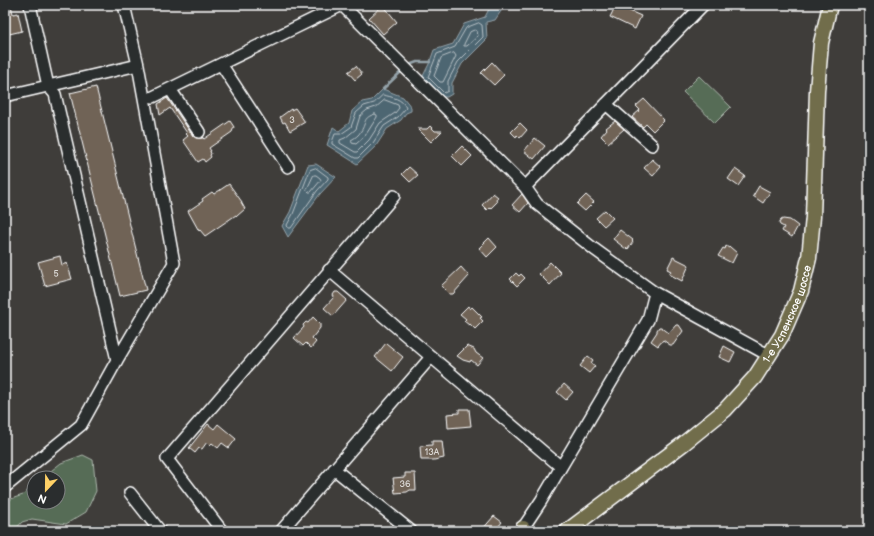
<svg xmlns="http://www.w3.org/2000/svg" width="874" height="536" viewBox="0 0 874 536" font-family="'Balsamiq Sans',sans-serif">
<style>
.green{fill:#576c57;stroke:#abb6ab}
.water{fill:#4e6672;stroke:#95a3aa}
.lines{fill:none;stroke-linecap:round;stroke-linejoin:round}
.shore{stroke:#b8c2c7;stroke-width:1}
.stream{stroke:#95a3aa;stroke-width:2.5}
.building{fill:#706357;stroke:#fff}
.minor-casing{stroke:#fff;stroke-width:14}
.major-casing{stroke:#fff;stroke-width:17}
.minor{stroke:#2a2d2e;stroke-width:11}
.major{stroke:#716d4b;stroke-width:14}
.labels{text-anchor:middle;stroke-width:4;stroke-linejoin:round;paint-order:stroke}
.number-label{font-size:9px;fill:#dbd8d5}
.street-label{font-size:11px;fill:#fff;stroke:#2a2d2e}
</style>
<rect width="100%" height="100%" fill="#3f3d3a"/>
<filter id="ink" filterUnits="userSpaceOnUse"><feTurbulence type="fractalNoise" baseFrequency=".025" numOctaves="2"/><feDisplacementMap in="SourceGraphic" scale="8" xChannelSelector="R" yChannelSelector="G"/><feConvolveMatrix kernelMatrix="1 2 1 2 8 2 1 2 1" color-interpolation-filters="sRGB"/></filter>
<g filter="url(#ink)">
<path class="green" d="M699 76 731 107 715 123 683 92Z
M83 455 93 460 96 491 86 512 66 524 32 519 22 522 14 531H5V501L23 495 34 485V502H58V478H42L61 463Z"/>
<path class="water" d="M491 5H505L495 20 486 22 487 39 462 64 452 83V94L447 97H443L422 78 429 64 434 50 453 44 464 24 485 17Z
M383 89 403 97 411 107V111L406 113 401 120 387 129 376 146 357 164 327 145 333 127 339 131 349 123 352 111 362 102 372 100Z
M316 164 336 177 320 194 288 237 282 226 290 212 308 165Z"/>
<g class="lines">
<path class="shore" d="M479 23 482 25 483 37 458 62 448 81V91L444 93 428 77 437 54 455 47 466 28Z
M475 30 477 31 478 36 467 46H464V44L470 32Z
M454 53 456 56 443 82H440L434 76 441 58Z
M383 95C392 97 403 99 406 108L398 117 384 126 373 143 358 158H355L332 144V142L335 134H341L351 127 356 113 364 106 374 103Z
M385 100 398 105 399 108 395 113 380 123 369 140 357 152H355L340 143V140L345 138 356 129 360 116 367 110 376 107Z
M375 114 377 115V117L365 136 356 144 352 143 351 140C355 138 359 135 361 131 367 122 362 118 375 114Z
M316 168 328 177V179L317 191 291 228H288L287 225 293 214 310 170Z
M314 175H316L320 178 321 180 311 192H309L307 190Z"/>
<path class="stream" d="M409 65 417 62H430
M383 89 403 70"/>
</g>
<path class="building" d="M5 5H11L13 14 18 13 22 31 5 35Z
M383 5 397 22 383 34 369 18Z
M616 5 641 16 635 29 610 17Z
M492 62 504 75 494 85 481 73Z
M356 66 362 74 355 80 348 72Z
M96 87 146 290 120 296 70 93Z
M167 98 193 136 196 138H203L204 139 230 121 234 127 232 132 209 148 211 151H210L211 154 210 155 211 157 205 162 203 159 198 162 183 140 188 136 186 134 187 133 170 108 160 115 158 104Z
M644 99 664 120 653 131 646 124 643 127 632 117 640 110 636 106Z
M295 108 305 122 290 131 285 122 283 123 280 117 291 109V110Z
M615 121 624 129 608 143 601 136 607 129 606 128Z
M520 123 527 130 520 138 517 135 516 137 511 132Z
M430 126 435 131H442L431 142 418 129H427Z
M535 138 545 146 534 159 524 151Z
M462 146 472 156 462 166 452 156Z
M652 159 661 167 653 176 644 168Z
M409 167 418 175 410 182 402 174Z
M735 169 745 176 738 186 728 179Z
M229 184 242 202H241L245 209 237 216 236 215 205 236 200 230 199 231 188 211 203 201 202 199 212 192 214 194Z
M759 186 770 192 763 203 753 196Z
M493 193 498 197 496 200 497 202 491 208 490 207 487 210 482 205Z
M522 194 528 203 520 212 512 205Z
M586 195 594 202 585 211 577 204Z
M605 210 613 218 604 226 596 218Z
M783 219 790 220 798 226 792 237 782 231 784 227 780 225 779 223 781 220Z
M620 230 633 240 632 241 633 242 628 249 627 248 626 249 613 239Z
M489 238 497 247 487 257 479 248Z
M726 246 729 248 730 247 737 253 732 263 718 256 723 248 725 249Z
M60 256 62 265 67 263 72 279 45 286 38 262Z
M673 257 689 265 682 281 669 274 671 271 667 269Z
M550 262 561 273 550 285 539 274Z
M461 267 469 276 453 294H449L441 286Z
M516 273 519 276 521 274 525 278 517 286 510 279Z
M335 292H338L347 300 333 316 324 308 334 297 333 295Z
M468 306 470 309 472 307 482 317 480 318 483 321 475 329 470 324 469 325 464 321 466 319 460 314Z
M313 317 320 324V328L312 338 316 342 311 348 306 343 303 346 294 338 304 327 303 325 306 322 308 323Z
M676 325H679L683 331 673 345H670L663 340 658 346 651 341 657 332V330L659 327H661L669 333Z
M386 343 403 357 392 371 375 357Z
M467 346 474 349 476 353 483 358 477 365 471 360 470 362 463 360 457 356Z
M724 346 735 352 730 362 719 357Z
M588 356 593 360 591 363 595 366 589 373 580 366Z
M564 384 573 392 566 400 557 392Z
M459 409H469L471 426 448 428 447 414 459 413Z
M208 424 214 429 218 424 236 439 229 448 222 443 218 448 212 443 210 445 207 442 202 449 199 448 195 453 189 448Z
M432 441H442L444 458 434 460H421L420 446 432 445Z
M405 473H415L416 490H410L407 492 395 493 393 478 405 477Z
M494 516 502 522 495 531H481Z"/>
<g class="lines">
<defs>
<path id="minor" d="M30 5 48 86 55 94 117 360 174 263 138 65 124 5
M342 5 525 187
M703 5 525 187 537 204 594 249 655 293 770 356
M221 64 288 167
M170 89 199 132
M5 96 138 65
M153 97 342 5
M606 104 652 145
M329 270 561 467
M334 469 411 531
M5 487 81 425 117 360
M130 493 160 531
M222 531 167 459 394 196
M281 531 431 357
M521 531 541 501 648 320 655 293"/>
<g id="major">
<path d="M522 531 523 528"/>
<path id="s1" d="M567 531 683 444 725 410 755 377 782 335 801 291 809 258 813 217 817 91 821 43 830 5"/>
</g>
</defs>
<use href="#minor" class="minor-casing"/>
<use href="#major" class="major-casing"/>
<use href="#minor" class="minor"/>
<use href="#major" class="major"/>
</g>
</g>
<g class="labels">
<g class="number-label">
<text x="292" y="123">3</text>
<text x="56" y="277">5</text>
<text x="432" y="455">13А</text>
<text x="405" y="487">36</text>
</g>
<g class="street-label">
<text dy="4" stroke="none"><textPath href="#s1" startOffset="315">1-е Успенское шоссе</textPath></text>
</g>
</g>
<rect width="874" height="536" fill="none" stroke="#2a2d2e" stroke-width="20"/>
<rect x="10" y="10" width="854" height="516" fill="none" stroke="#fff" stroke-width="1.5" filter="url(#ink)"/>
<g transform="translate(46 490) rotate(202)"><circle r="19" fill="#2a2d2e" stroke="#7f8182"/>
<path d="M0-3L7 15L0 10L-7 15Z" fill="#ffd166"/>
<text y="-6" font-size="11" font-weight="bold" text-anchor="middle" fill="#ffffff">N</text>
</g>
</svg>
